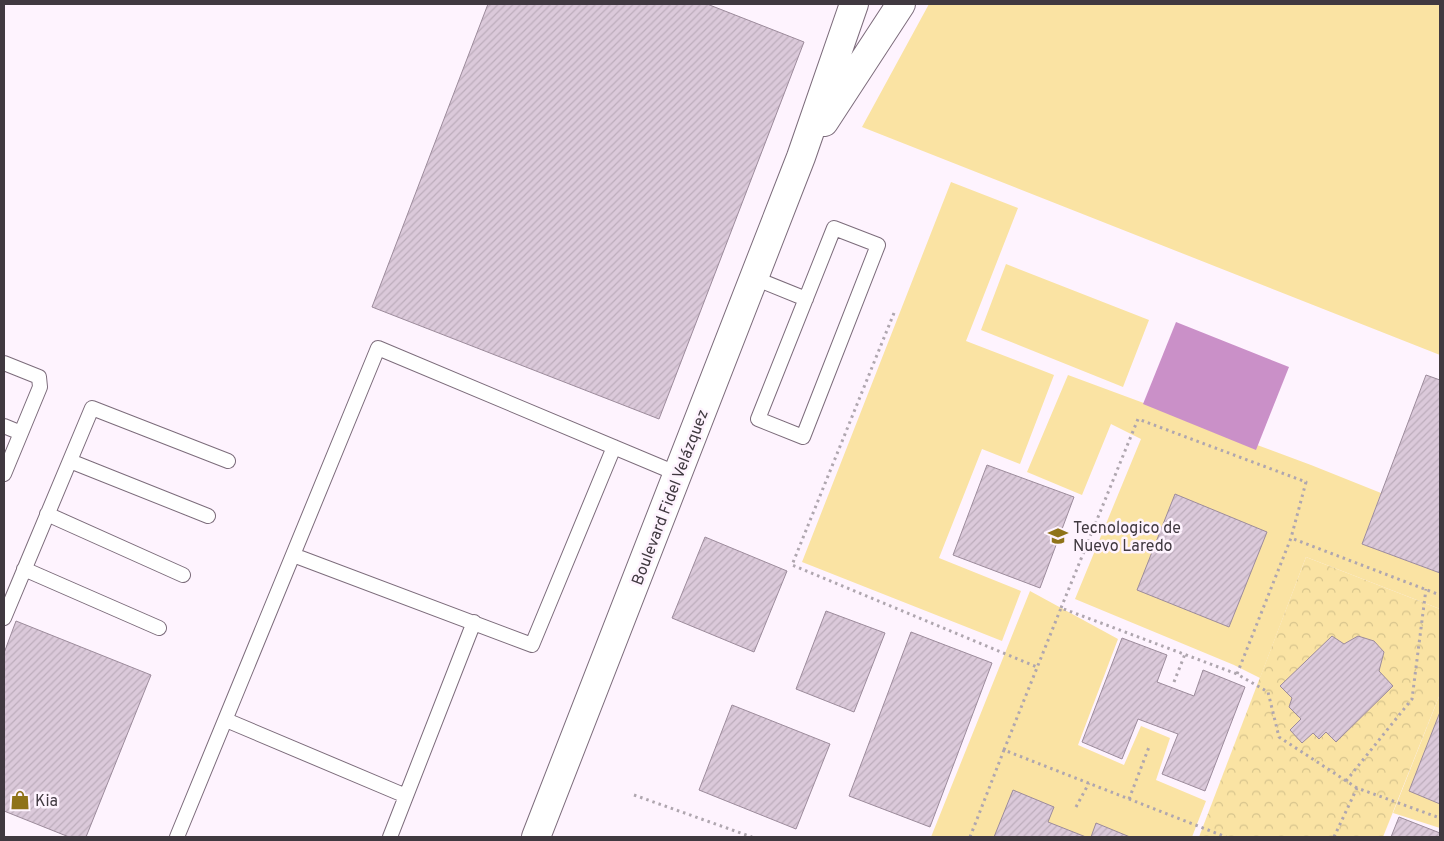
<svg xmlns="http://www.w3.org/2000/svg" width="1444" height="841" viewBox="0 0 1444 841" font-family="Overpass,sans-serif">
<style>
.green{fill:#fae3a3}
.park{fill:url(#park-crowns)}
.water{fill:#ca90c8}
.building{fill:url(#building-hatch);stroke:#9c8b9b}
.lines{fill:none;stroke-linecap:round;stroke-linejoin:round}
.lane-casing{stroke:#7c6c7b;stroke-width:16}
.secondary-casing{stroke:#7c6c7b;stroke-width:30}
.path{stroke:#afa6af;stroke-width:3;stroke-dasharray:2.5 4;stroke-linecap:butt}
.lane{stroke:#fff;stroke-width:14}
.secondary{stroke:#fff;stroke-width:28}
.labels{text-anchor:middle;stroke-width:5;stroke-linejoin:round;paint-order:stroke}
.street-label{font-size:16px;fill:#403940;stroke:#fef3fe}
.poi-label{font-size:16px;fill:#403940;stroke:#fef3fe;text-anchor:start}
</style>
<defs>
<pattern id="park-crowns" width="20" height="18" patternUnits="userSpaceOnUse" patternTransform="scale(1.25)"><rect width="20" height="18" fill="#fae3a3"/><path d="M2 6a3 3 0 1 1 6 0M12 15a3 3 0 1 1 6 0" fill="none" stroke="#d7c48d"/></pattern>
<pattern id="building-hatch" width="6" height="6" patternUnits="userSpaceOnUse" patternTransform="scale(1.25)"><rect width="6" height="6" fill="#dbc9da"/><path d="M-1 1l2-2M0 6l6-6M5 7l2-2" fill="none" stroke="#bdadbc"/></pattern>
</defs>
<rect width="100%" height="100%" fill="#fef3fe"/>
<path class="green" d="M929 4H1440V355L862 127Z
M951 182 1018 208 966 341 1054 375 1020 464 982 449 939 558 1021 591 1002 641 802 562Z
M1006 264 1149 320 1123 387 981 330Z
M1068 375 1311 465 1381 493 1362 544 1440 573V609L1306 557 1260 678 1234 665 1075 599 1141 439 1111 424 1082 495 1027 472Z
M1030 591 1118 639 1078 745 1124 765 1141 726 1170 738 1156 780 1206 801 1192 837H931Z
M1440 694V828L1393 813Z"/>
<path class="park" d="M1306 557 1440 609V694L1383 837H1199Z"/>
<path class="water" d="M1176 322 1289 367 1256 450 1143 404Z"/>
<path class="building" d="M488 4H707L804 42 659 419 372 307Z
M1426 375 1440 380V573L1362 544Z
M987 465 1074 497 1040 588 953 555Z
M1175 494 1267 532 1229 627 1137 590Z
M705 537 787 571 754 652 672 618Z
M826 611 885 633 854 712 796 689Z
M16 621 151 675 86 837H69L4 811V653Z
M911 632 992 663 930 827 849 796Z
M1332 636 1344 644 1358 636 1374 641 1384 652 1379 671 1393 686 1336 742 1326 732 1319 739 1313 733 1302 743 1290 730 1301 719 1289 707 1292 698 1280 686Z
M1122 638 1167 655 1157 682 1194 696 1203 670 1245 687 1205 791 1162 774 1178 734 1138 719 1122 759 1082 742Z
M732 705 830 744 796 829 699 790Z
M1440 712V804L1409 791Z
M1013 790 1054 807 1048 822 1086 837H994Z
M1399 817 1440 833V837H1391Z
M1096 823 1130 837H1091Z"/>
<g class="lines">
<defs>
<path id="lane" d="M834 228 878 245 803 437 758 419Z
M754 278 806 299
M4 363 39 377 40 387 4 474
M4 426 21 433
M70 461 208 516
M47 514 183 575
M293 555 532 645 614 447
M24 569 159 628
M4 618 92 408 228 461
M226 720 406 796
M177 837 378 348 678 474
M390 837 474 622"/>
<path id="secondary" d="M824 122 901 4
M536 837 801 157 854 4"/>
</defs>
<use href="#lane" class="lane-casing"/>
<use href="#secondary" class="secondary-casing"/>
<path class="path" d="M894 313 792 565 1037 667
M1061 608 1138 419 1306 482 1291 538
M1174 682 1185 654
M1004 750 1061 608 1237 674
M1346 781 1412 699 1426 589
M1357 788 1279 737 1268 692 1237 674 1291 538 1440 595
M634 795 752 837
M1129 799 1149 747
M1076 807 1089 783
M970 837 1004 750 1226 837
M1334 837 1357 788 1440 818"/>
<use href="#lane" class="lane"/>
<use href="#secondary" class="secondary"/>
</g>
<defs>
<symbol id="university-bare" viewBox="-9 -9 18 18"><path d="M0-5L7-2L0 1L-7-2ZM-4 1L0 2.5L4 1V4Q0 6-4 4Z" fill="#8f7318" stroke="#fef3fe" stroke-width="2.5" paint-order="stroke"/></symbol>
<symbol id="shop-bare" viewBox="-9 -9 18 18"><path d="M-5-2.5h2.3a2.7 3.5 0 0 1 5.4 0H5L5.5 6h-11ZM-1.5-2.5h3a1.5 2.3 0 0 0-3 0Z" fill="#8f7318" stroke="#fef3fe" stroke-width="2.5" paint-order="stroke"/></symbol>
</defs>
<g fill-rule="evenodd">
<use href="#university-bare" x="1044" y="522" width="28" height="28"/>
<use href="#shop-bare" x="6" y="786" width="28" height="28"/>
</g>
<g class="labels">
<g class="street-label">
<text transform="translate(669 497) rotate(-69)" y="6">Boulevard Fidel Velázquez</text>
</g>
<g class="poi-label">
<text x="1073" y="533">Tecnologico de<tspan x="1073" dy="18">Nuevo Laredo</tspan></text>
<text x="35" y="806">Kia</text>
</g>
</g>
<rect width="1444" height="841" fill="none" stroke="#403940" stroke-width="10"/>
</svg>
